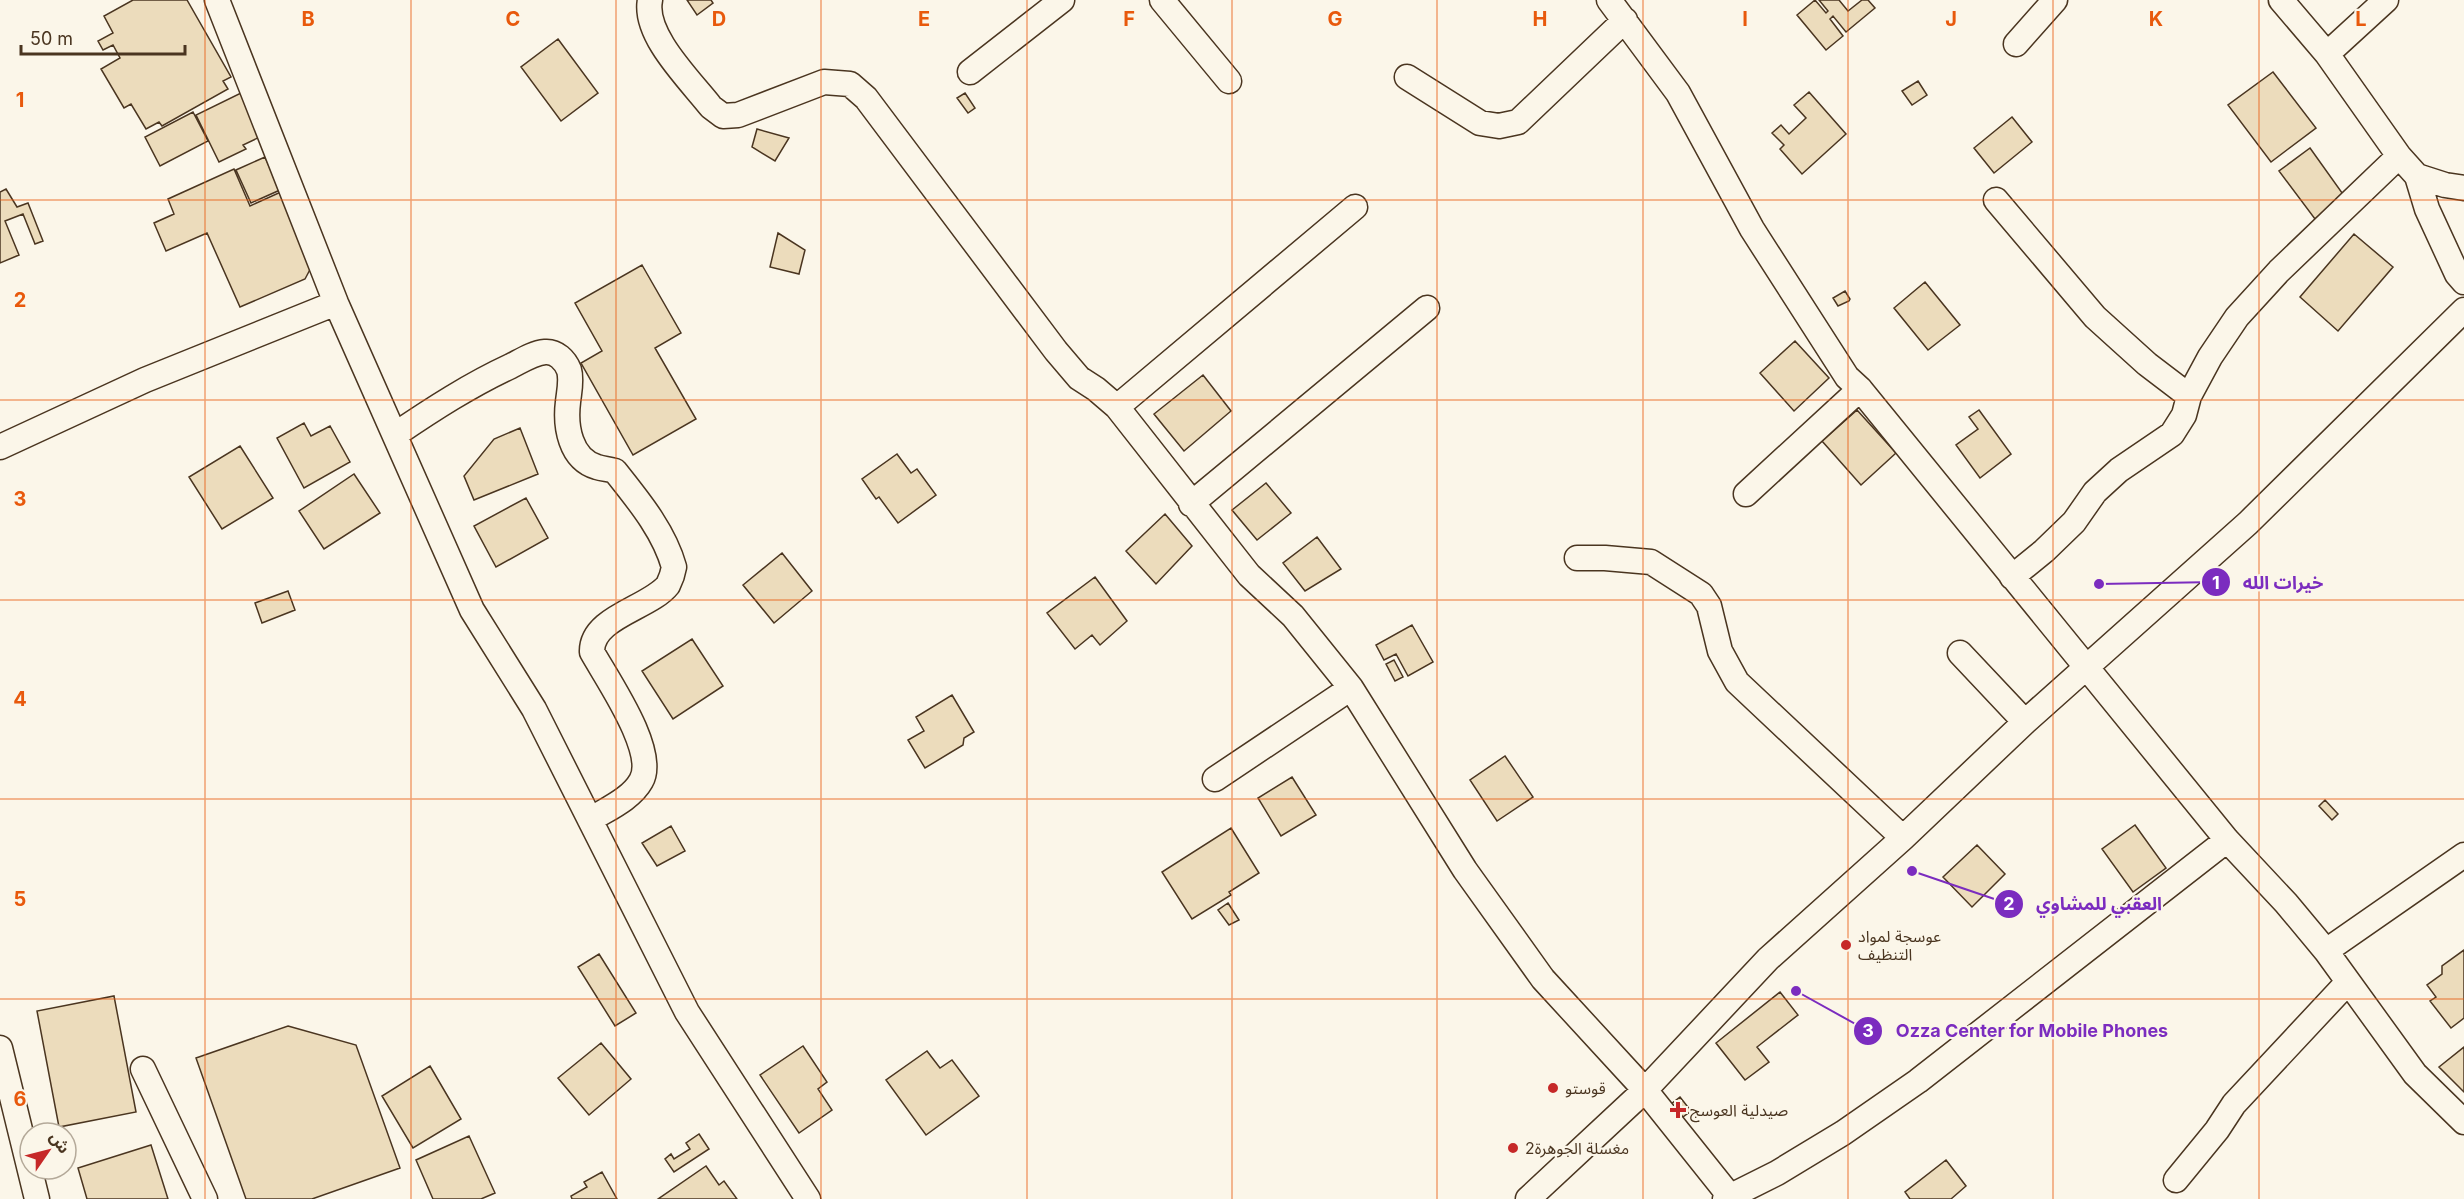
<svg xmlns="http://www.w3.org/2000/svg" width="2464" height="1199" viewBox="0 0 2464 1199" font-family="Inter,'Noto Sans Arabic',sans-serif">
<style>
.building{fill:#ecdcbc;stroke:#4a3520;stroke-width:1.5}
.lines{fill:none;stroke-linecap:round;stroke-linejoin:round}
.minor-casing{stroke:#4a3520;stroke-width:27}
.minor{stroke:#fbf6e9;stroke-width:24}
.grid{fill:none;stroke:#e8590c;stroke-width:1.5;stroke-opacity:0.55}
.poi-dot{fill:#c62828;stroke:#fbf6e9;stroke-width:2}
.labels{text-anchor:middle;stroke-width:4.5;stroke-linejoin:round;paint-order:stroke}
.poi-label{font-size:16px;fill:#4a3520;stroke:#fbf6e9;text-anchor:start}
.grid-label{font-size:20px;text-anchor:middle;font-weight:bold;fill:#e8590c;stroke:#fbf6e9;stroke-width:4.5;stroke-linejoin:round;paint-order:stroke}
.leader{fill:none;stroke:#7b2cbf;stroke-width:2}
.callout-dot{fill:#7b2cbf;stroke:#fbf6e9;stroke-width:2}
.mark-label{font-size:18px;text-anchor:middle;font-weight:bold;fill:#fff}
.callout-label{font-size:18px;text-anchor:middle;font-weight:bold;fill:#7b2cbf;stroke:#fbf6e9;stroke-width:4.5;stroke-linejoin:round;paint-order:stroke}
</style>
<rect width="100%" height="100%" fill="#fbf6e9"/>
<path class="building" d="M133 0H187L231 77 223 81 228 89 162 126 159 122 146 129 131 104 124 108 101 69 120 58 113 45 103 50 98 41 113 33 104 16Z
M687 0H711L713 3 697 15Z
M1815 0 1826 13 1828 11 1819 0H1839L1848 11 1862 0H1868L1875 8 1846 32 1833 16 1830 19 1843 36 1826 50 1797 15Z
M558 39 598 93 561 121 521 67Z
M2273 72 2316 128 2271 162 2228 105Z
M1918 81 1927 95 1912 105 1902 91Z
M243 92 264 135 243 145 246 149 219 162 196 115Z
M1809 92 1846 134 1802 174 1780 149 1784 145 1772 133 1781 125 1789 134 1806 118 1794 105Z
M965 93 975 108 968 113 957 98Z
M193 112 208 141 160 166 145 137Z
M2012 117 2032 142 1994 173 1974 148Z
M757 129 789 138 775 161 752 147Z
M2310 148 2345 197 2315 219 2279 171Z
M265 157 280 190 251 203 236 170Z
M234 169 250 206 283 191 314 262 305 279 240 307 207 233 166 251 154 223 174 214 168 199Z
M6 189 17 207 28 203 43 241 35 244 23 214 5 221 19 255 0 263V192Z
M778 233 805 250 799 274 770 267Z
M2354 234 2393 267 2338 331 2300 297Z
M642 265 681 333 655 348 696 419 633 455 581 363 602 351 575 303Z
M1925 282 1960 325 1928 350 1894 308Z
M1845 291 1850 299 1849 301 1838 306 1833 298Z
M1795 341 1829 378 1794 411 1760 373Z
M1203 375 1231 411 1184 451 1154 414Z
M1857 410 1896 453 1861 485 1822 441Z
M1979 410 2011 454 1980 478 1956 445 1978 429 1969 417Z
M304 423 311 436 330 426 350 462 304 488 277 438Z
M520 428 538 474 474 500 464 476 494 439Z
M240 446 273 498 222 529 189 477Z
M897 454 911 473 917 469 936 495 898 523 879 497 876 499 862 479Z
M354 474 380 513 324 549 299 511Z
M1266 483 1291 513 1257 540 1232 510Z
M526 498 548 538 496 567 474 526Z
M1165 514 1192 546 1156 584 1126 551Z
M1317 537 1341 569 1305 591 1283 563Z
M782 553 812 591 774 623 743 585Z
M1095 577 1127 621 1100 645 1092 635 1075 649 1047 613Z
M288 591 295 610 262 623 255 603Z
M1412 625 1433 662 1408 676 1396 654 1384 660 1376 645Z
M692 639 723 686 673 719 642 671Z
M1394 660 1403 677 1395 681 1386 664Z
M952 695 974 732 964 738 963 745 925 768 908 740 924 731 916 717Z
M1505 756 1533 797 1497 821 1470 780Z
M1292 777 1316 815 1281 836 1258 798Z
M2325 800 2338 814 2332 820 2319 806Z
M2135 825 2166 868 2133 892 2102 849Z
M671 826 685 851 657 866 642 843Z
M1231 828 1259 873 1229 892 1231 895 1192 919 1162 872Z
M1977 845 2005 874 1972 907 1943 877Z
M1228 903 1239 920 1229 925 1218 910Z
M2464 950V1018L2451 1028 2430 1001 2436 997 2427 985 2442 974V966Z
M599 954 636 1013 615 1026 578 967Z
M1780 992 1798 1015 1757 1047 1769 1062 1745 1080 1716 1043Z
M114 996 136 1112 59 1127 37 1011Z
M288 1026 356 1045 400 1168 312 1199H246L196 1058Z
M601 1043 631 1079 589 1115 558 1078Z
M803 1046 827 1082 818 1089 832 1110 799 1133 760 1075Z
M2464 1047V1092L2439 1067Z
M927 1051 940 1068 952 1060 979 1096 926 1135 886 1080Z
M430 1066 461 1119 413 1148 382 1096Z
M1680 1097 1691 1111 1676 1122 1666 1108Z
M699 1134 709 1149 674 1172 665 1159 671 1154 674 1159 690 1149 686 1143Z
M469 1136 495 1193 481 1199H433L416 1160Z
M151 1145 168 1199H87L78 1168Z
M1946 1160 1966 1186 1951 1199H1910L1905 1192Z
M706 1166 719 1185 724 1181 737 1199H658Z
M602 1172 617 1199H572L571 1196 587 1187 584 1182Z"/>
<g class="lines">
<defs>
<path id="minor" d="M217 0 336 303 472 610 534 709 687 1012 808 1199
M650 0C643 35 690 80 711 107L723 116 738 115 824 82 850 84 866 98 1056 351 1079 378 1096 389 1117 407 1249 575 1293 616 1351 688 1465 870 1543 979 1645 1090 1732 1199
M1162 0 1229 81
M1609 0 1678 93 1752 229 1847 377 1860 389 2227 840 2286 903 2326 951 2415 1074 2464 1122
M2281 0 2327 54 2399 156 2417 176 2427 209 2457 274 2464 282
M2016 44 2055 0
M2327 54 2386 0
M970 72 1062 0
M1407 77 1480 123 1499 126 1518 122 1625 20
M2417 176 2445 185 2464 188
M1996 200 2095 317 2147 364 2189 396
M1117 407 1355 207
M396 434C433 409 470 385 511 366 521 361 533 353 545 352 556 351 565 360 569 370 572 380 569 392 568 402 565 426 570 459 597 467 603 469 609 469 615 471 638 500 664 531 674 567 673 573 671 579 668 585 650 608 591 617 592 652 607 679 658 752 641 781 631 799 607 809 590 820
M0 447 145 380 336 303
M1746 494 1860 389
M1191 504 1427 308
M1577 558H1605L1651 562 1701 594 1709 606 1720 651 1737 682 1903 838
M2012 577 2044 551 2074 522 2095 492 2119 470 2172 434 2184 415 2189 396 2210 357 2237 317 2279 271 2399 156
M1960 653 2025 722
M1215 779 1351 688
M2326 951 2464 855
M0 1048 37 1199
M143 1069 205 1199
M2176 1180 2217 1130 2234 1104 2348 982
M1528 1199 1645 1090 1768 959 1903 838 2025 722 2248 523 2464 310
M1725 1199 1777 1173 1843 1133 1918 1081 2227 840"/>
</defs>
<use href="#minor" class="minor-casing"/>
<use href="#minor" class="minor"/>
</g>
<path class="grid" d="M205 0V1199M411 0V1199M616 0V1199M821 0V1199M1027 0V1199M1232 0V1199M1437 0V1199M1643 0V1199M1848 0V1199M2053 0V1199M2259 0V1199M0 200H2464M0 400H2464M0 600H2464M0 799H2464M0 999H2464"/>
<g class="poi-dot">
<circle cx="1846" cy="945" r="6"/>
<circle cx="1553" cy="1088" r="6"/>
<path d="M1675 1101h6v6h6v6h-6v6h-6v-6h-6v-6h6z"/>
<circle cx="1513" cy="1148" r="6"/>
</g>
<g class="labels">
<g class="poi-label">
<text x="1858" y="942">عوسجة لمواد<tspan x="1858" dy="18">التنظيف</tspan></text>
<text x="1565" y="1094">قوستو</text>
<text x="1690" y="1116">صيدلية العوسج</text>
<text x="1525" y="1154">مغسلة الجوهرة2</text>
</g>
</g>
<g class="grid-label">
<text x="308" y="26">B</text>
<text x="513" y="26">C</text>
<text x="719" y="26">D</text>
<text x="924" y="26">E</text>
<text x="1129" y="26">F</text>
<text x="1335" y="26">G</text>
<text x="1540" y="26">H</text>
<text x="1745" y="26">I</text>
<text x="1951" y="26">J</text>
<text x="2156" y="26">K</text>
<text x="2361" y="26">L</text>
<text x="20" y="107">1</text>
<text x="20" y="307">2</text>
<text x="20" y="506">3</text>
<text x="20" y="706">4</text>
<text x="20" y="906">5</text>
<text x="20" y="1106">6</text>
</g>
<path class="leader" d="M2099 584L2216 582M1912 871L2009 904M1796 991L1868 1031"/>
<g class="callout-dot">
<circle cx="2099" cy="584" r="6"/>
<circle cx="1912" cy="871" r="6"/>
<circle cx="1796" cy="991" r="6"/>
<circle cx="2216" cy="582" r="15"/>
<circle cx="2009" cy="904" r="15"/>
<circle cx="1868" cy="1031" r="15"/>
</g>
<g class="mark-label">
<text x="2216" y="589">1</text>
<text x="2009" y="910">2</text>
<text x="1868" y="1037">3</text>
</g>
<g class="callout-label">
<text x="2283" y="589">خيرات الله</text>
<text x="2099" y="910">العقبي للمشاوي</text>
<text x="2032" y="1037">Ozza Center for Mobile Phones</text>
</g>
<g transform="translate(48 1151) rotate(55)"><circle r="28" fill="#fbf6e9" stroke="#b4a999" stroke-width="1.5"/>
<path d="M0-4.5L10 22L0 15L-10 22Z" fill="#c62828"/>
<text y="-9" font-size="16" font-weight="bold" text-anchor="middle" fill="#4a3520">ش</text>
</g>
<path d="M21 45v9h164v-9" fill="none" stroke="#4a3520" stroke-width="3"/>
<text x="30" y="45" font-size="18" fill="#4a3520" stroke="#fbf6e9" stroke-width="4.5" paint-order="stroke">50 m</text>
</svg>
